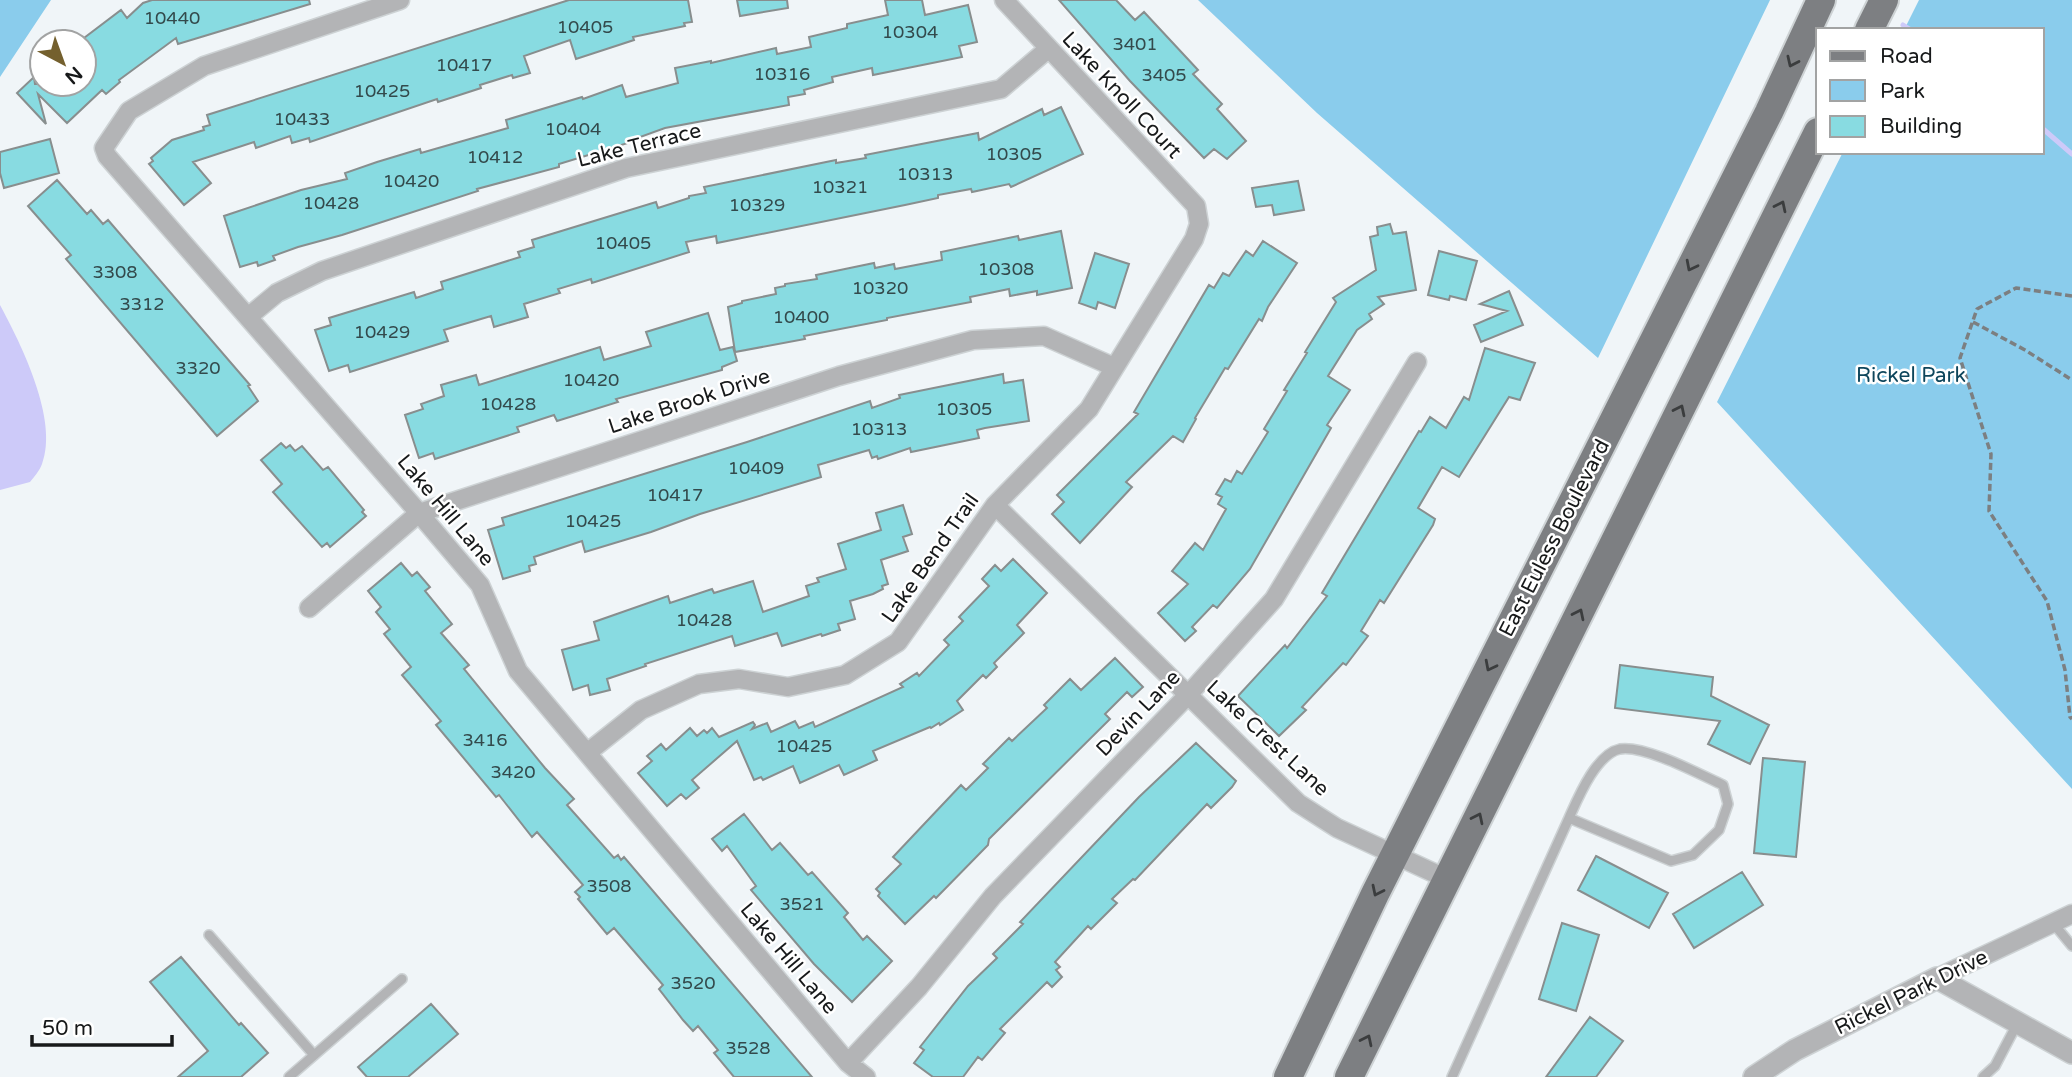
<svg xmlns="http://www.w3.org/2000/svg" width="2072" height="1077" viewBox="0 0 2072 1077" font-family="'Varela Round',sans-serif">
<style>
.green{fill:#8accec}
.water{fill:#cdcaf9}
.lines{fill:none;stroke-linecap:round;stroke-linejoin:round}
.stream{stroke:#cdcaf9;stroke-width:5}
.building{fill:#88dbe1;stroke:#888e8e;stroke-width:2}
.service-casing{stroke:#cdd2d4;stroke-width:12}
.minor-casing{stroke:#cdd2d4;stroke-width:21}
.tertiary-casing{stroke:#cdd2d4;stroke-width:24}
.primary-casing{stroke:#cdd2d4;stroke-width:32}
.path{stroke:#7c7f81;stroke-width:3.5;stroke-dasharray:7 3.5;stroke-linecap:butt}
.service{stroke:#b3b4b6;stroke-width:9}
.minor{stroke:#b3b4b6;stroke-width:18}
.tertiary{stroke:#b3b4b6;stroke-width:21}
.primary{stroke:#7d7f82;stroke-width:28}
.oneway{stroke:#3b3d3e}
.labels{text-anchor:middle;stroke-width:5;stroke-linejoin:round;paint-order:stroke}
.number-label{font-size:18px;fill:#334a4c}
.street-label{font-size:21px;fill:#17191a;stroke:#fff}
.park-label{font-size:21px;fill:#0e465c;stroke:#fff}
</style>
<rect width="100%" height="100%" fill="#f0f5f8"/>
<path class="green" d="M0 0H51L0 77Z
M1198 0H1770L1598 358 1317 113Z
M1919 0H2072V789L1717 402 1843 152H2042V30H1904Z"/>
<path class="water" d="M0 305C21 344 59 420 42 464 40 470 34 477 30 482L0 490Z"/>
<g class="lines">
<path class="stream" d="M1903 25 1911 30
M2042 128 2072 154"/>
</g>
<path class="building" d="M152 0H309L310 4 178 44 176 38 119 80 120 82 106 94 102 90 67 123 38 94 46 124 17 93 34 77 35 84H84V38L121 10 127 18 143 3Z
M569 0H688L692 22 684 23 685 26 633 37 634 40 576 59 570 40 524 56 530 73 513 78 512 75 480 85 481 88 438 102 437 99 310 142 309 138 292 143 290 136 256 148 254 142 193 162 211 183 184 205 149 164 153 161 151 158 172 140 204 130 203 127 210 125 207 115Z
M737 0H787L788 8 740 16Z
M885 0H922L925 15 968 5 977 42 959 46 962 57 873 75 872 68 832 77 833 82 804 90 805 94 788 97 789 105 665 128 640 137 641 139 559 164V167L477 189 478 191 342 235 298 247 273 256 275 260 258 266 257 262 240 267 224 216 301 190 347 179 345 173 377 162 420 149 421 153 508 128 506 120 582 97 583 99 622 85 626 97 678 83 675 68 711 61V63L776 48 777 54 811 47 809 37 847 28V24L888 15Z
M1059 0H1116L1135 20 1144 12 1198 70 1193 74 1222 104 1217 109 1246 141 1227 159 1214 149 1204 158 1130 81Z
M1061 107 1083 154 1011 187 1009 184 972 192 971 189 938 195V198L905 205 717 243 716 236 686 242 689 252 592 283 591 279 558 289 560 293 524 304 528 317 494 327 491 316 444 330 448 341 350 372 348 365 329 371 315 330 331 325 329 318 414 292 416 298 443 289 441 282 520 257 518 252 534 247 532 240 656 202 658 208 689 198V196L706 193 704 187 836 160V163L866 158 865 155 978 133 979 140 1042 109 1044 115Z
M50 139 59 173 4 188 0 173V152Z
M57 180 87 214 91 210 103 224 108 220 250 385 248 386 258 401 217 436 66 259 71 255 28 206Z
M1298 181 1304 210 1274 215 1272 205 1256 207 1252 188Z
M1390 224 1393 234 1406 232 1416 290 1378 297 1384 304 1369 314 1372 319 1357 330 1328 376 1350 390 1327 425 1331 428 1250 569 1217 608 1213 605 1192 627 1196 631 1185 641 1158 613 1188 584 1172 571 1195 543 1203 550 1226 509 1218 504 1222 497 1216 494 1225 479 1231 482 1237 471 1242 474 1268 432 1264 429 1287 391 1284 390 1307 353 1305 352 1336 302 1333 298 1376 270 1370 237 1378 235 1377 227Z
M1061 231 1072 288 1037 295V291L1010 296 1009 289 970 297 971 302 887 318V320L804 336 805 339 735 352 728 307 742 303V301L776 294 775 288 785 286V284L817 279 816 275 874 263 875 268 894 264 895 269 942 260 941 252 1018 236 1019 240Z
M1263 241 1297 263 1268 307 1262 321 1259 319 1228 369 1225 368 1195 418 1196 419 1183 442 1173 436 1126 482 1132 487 1080 543 1052 514 1064 502 1057 495 1138 414 1134 412 1209 285 1214 288 1223 273 1229 276 1246 251 1253 256Z
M1439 251 1477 261 1466 300 1450 296 1449 300 1428 295Z
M1095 253 1129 264 1115 308 1098 302 1096 309 1079 303Z
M1509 291 1523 325 1481 342 1474 325 1507 311 1480 304Z
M708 313 720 350 733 347 737 361 722 367V370L616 399 618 402 557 421 554 415 517 427 519 432 435 459 433 453 419 458 405 415 423 409 421 404 444 396 441 385 476 375 479 385 600 347 604 360 651 346 646 332Z
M1485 348 1535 363 1520 400 1509 397 1459 477 1442 467 1418 508 1435 519 1433 525 1384 603 1380 600 1361 631 1368 636 1346 665 1343 663 1302 707 1306 710 1279 736 1238 696 1285 645 1287 648 1327 596 1322 593 1419 431 1421 432 1430 417 1446 428 1464 397 1469 400Z
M1003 374 1004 383 1023 380 1029 421 985 428 977 430 979 438 911 452 910 448 878 459 877 456 872 458 869 450 818 465 821 477 700 514 651 532 585 552 582 541 534 557 536 564 529 566 530 571 503 579 488 530 504 525 502 518 747 442 870 401 872 408 900 398 899 395Z
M281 443 286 448 290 445 295 451 302 446 323 470 328 467 364 510 362 512 366 516 330 547 327 543 322 547 273 492 282 484 261 460Z
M903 505 912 534 903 537 908 551 881 560 888 584 882 586 883 589 873 594 850 601 855 619 838 624 840 630 822 636 821 634 782 646 777 633 735 646 732 636 645 664 646 666 607 679 610 690 590 695 588 685 573 690 562 650 599 640 594 622 668 596 670 603 712 589 714 593 753 581 763 612 809 596 806 586 819 582 817 578 846 569 838 544 881 530 876 513Z
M1013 559 1047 593 1017 625 1024 633 994 663 997 667 986 678 983 675 957 701 963 710 940 725 939 723 931 728 930 727 873 751 877 760 844 775 839 765 800 783 793 766 763 780 761 777 754 780 737 741 692 780 699 788 686 799 681 794 667 806 638 773 652 761 647 756 661 744 666 750 690 728 697 736 704 730 707 733 712 728 719 737 753 722 755 725 752 729 767 723 771 732 795 721 799 728 813 722 815 727 903 687 900 684 917 673 919 676 949 645 944 640 963 621 959 617 989 586 982 579 995 565 1001 571Z
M401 563 412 576 417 572 430 587 425 591 452 624 441 633 469 665 464 669 545 768 574 799 567 805 614 858 618 855 621 860 624 857 812 1077H734L714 1053 718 1050 698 1026 693 1031 683 1020 659 989 663 985 614 928 607 934 578 899 580 897 575 892 583 885 537 832 532 837 499 795 496 797 452 744 436 725 441 721 402 675 411 667 384 634 390 629 376 612 381 607 368 591Z
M1115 658 1143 687 1132 697 1127 692 1105 714 1110 719 989 839 988 845 936 898 934 896 905 924 878 896 880 893 876 889 901 864 893 857 961 785 966 790 988 768 983 764 1009 738 1012 741 1047 708 1044 705 1070 679 1081 690Z
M1620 665 1713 677 1711 696 1769 725 1750 764 1708 744 1720 721 1615 708Z
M1196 743 1236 781 1232 787 1211 808 1207 804 1135 880 1133 879 1112 899 1117 903 1091 929 1088 926 1055 962 1060 967 1056 970 1062 977 1052 987 1047 982 1000 1029 1005 1033 982 1060 978 1057 963 1077H933L914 1063 924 1050 920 1047 968 986 997 958 993 954 1023 924 1020 922 1139 797Z
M1763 758 1805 762 1796 857 1754 853Z
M744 814 772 850 780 843 808 875 812 872 848 913 844 917 863 940 867 936 892 961 852 1002 814 964 751 890 756 886 727 846 722 851 712 839Z
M1596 856 1668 893 1649 928 1578 890Z
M1742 872 1763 905 1694 948 1673 914Z
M1562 923 1599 935 1576 1011 1539 999Z
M181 957 239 1025 241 1023 268 1053 241 1077H178L208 1051 150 982Z
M431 1004 458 1034 408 1077H367L358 1067Z
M1590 1017 1623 1041 1596 1077H1546Z"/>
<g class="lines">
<defs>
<path id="service" d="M2053 923 2072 946
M209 935 314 1055
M289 1077 402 979
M1452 1077 1569 818C1578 798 1596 754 1620 749 1645 745 1699 774 1723 785L1728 804 1719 830 1693 855 1671 861 1569 818
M1983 1077 1995 1066 2017 1024"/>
<path id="minor" d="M400 0 204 66 129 111 104 148 107 156 419 513 480 585 518 671 848 1063 866 1077
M248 317 277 293 322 271 626 168 1001 89 1048 49
M995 505 1298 803 1337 828 1447 879
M309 608 419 513 839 376 973 340 1044 336 1114 367
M587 753 641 710 699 684 739 679 788 687 845 675 898 642 995 505 1089 409 1194 239 1199 224 1196 206 1004 0
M1937 978 2072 914
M848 1063 919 987 993 896 1188 695 1274 599 1417 362"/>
<path id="tertiary" d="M1754 1077 1795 1050 1937 978 2072 1053"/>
<path id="primary" d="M1869 30 1884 0
M1288 1077 1375 894 1769 112 1821 0
M1349 1077 1818 132"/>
</defs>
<use href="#service" class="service-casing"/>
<use href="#minor" class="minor-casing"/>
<use href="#tertiary" class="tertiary-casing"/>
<use href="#primary" class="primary-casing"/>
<path class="path" d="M2072 296 2016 288 1977 309 1960 358 1991 454 1989 511 2047 601 2065 670 2070 717 2072 719
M1973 322 2025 350 2072 380"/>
<use href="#service" class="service"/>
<use href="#minor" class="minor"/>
<use href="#tertiary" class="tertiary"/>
<use href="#primary" class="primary"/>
</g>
<defs><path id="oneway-chevron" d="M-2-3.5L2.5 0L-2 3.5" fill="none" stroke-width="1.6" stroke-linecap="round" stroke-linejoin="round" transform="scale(1.75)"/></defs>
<g class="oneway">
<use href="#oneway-chevron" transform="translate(1792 62) rotate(115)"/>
<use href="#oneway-chevron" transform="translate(1781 206) rotate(-64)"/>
<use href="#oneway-chevron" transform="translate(1691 266) rotate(117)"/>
<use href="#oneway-chevron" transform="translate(1680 410) rotate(-64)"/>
<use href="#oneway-chevron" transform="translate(1579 614) rotate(-64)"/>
<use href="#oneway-chevron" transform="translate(1490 666) rotate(117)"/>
<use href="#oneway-chevron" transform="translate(1478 818) rotate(-64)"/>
<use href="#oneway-chevron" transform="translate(1377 891) rotate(116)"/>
<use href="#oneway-chevron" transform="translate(1367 1040) rotate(-64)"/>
</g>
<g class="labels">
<g class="number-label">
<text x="172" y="24">10440</text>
<text x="585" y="33">10405</text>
<text x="910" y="38">10304</text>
<text x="1135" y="50">3401</text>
<text x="464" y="71">10417</text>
<text x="782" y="80">10316</text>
<text x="1164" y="81">3405</text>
<text x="382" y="97">10425</text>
<text x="302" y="125">10433</text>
<text x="573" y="135">10404</text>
<text x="1014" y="160">10305</text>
<text x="495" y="163">10412</text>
<text x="925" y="180">10313</text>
<text x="411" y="187">10420</text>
<text x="840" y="193">10321</text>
<text x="331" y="209">10428</text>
<text x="757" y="211">10329</text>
<text x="623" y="249">10405</text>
<text x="1006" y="275">10308</text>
<text x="115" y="278">3308</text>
<text x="880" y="294">10320</text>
<text x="142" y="310">3312</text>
<text x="801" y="323">10400</text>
<text x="382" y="338">10429</text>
<text x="198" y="374">3320</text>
<text x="591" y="386">10420</text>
<text x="508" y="410">10428</text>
<text x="964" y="415">10305</text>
<text x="879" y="435">10313</text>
<text x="756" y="474">10409</text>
<text x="675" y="501">10417</text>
<text x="593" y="527">10425</text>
<text x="704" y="626">10428</text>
<text x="485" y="746">3416</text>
<text x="804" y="752">10425</text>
<text x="513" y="778">3420</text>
<text x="609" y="892">3508</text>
<text x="802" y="910">3521</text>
<text x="693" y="989">3520</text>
<text x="748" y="1054">3528</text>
</g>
<g class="street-label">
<text transform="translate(1122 95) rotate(47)" y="7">Lake Knoll Court</text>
<text transform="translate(639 145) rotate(-14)" y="7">Lake Terrace</text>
<text transform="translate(689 401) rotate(-18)" y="7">Lake Brook Drive</text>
<text transform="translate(446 510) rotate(50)" y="7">Lake Hill Lane</text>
<text transform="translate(1554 538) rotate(-63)" y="7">East Euless Boulevard</text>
<text transform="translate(930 558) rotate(-55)" y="7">Lake Bend Trail</text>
<text transform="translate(1138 713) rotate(-46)" y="7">Devin Lane</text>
<text transform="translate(1268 738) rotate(43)" y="7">Lake Crest Lane</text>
<text transform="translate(789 958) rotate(50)" y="7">Lake Hill Lane</text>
<text transform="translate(1911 992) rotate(-26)" y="7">Rickel Park Drive</text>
</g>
<g class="park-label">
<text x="1911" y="382">Rickel Park</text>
</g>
</g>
<rect x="1816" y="28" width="228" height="126" fill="#ffffff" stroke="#a2a3a3" stroke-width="2"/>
<rect x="1830" y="51" width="35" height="10" fill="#7d7f82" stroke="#a2a3a3" stroke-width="2"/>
<text x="1880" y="63" font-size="21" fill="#17191a">Road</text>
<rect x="1830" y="80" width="35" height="21" fill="#8accec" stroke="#a2a3a3" stroke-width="2"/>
<text x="1880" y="98" font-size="21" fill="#17191a">Park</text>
<rect x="1830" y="116" width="35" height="21" fill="#88dbe1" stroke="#a2a3a3" stroke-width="2"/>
<text x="1880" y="133" font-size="21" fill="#17191a">Building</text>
<g transform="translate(63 63) rotate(139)"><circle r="33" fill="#ffffff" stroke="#a2a3a3" stroke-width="2"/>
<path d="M0-5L12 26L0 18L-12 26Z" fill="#74602e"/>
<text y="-10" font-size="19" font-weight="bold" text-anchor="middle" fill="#17191a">N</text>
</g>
<path d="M32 1035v10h140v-10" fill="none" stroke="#17191a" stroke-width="3.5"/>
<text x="42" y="1035" font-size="21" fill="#17191a" stroke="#ffffff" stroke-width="5" paint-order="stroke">50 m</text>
</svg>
